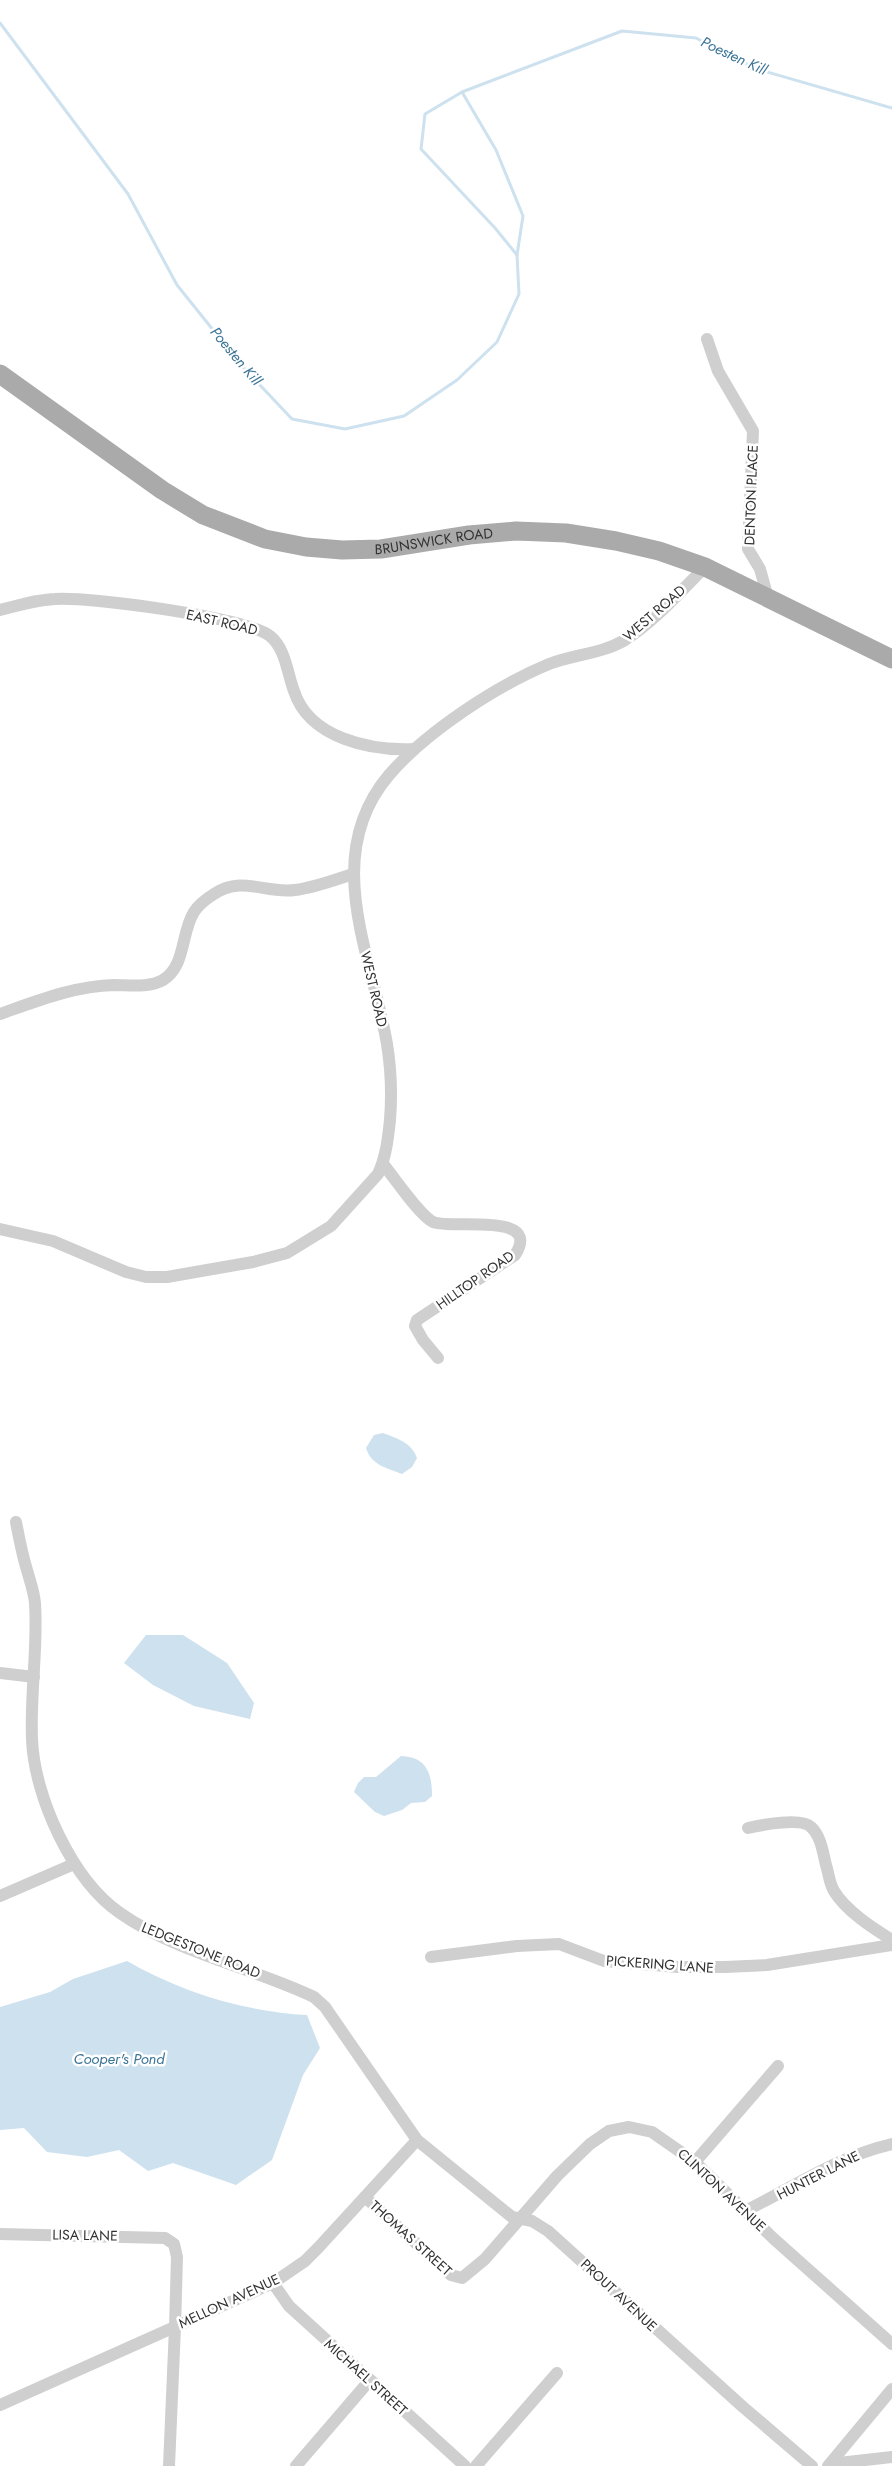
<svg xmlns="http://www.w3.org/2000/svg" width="892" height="2466" font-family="Jost,sans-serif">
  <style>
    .water { fill: #cde1ee }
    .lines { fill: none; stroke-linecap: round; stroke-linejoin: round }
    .stream { stroke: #cde1ee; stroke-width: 3 }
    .street { stroke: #cfcfcf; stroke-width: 12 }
    .primary { stroke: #aaa; stroke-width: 19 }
    .labels { text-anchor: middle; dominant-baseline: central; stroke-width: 5; stroke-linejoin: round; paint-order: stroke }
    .street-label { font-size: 14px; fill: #323232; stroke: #fff }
    .water-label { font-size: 15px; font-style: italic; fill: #3d7597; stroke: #fff }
  </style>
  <rect width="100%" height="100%" fill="#fff"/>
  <g class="water">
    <path d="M383 1433C397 1438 412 1443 417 1458L412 1467 402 1474C387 1468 371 1465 366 1448L374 1435Z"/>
    <path d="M146 1635H183L227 1663 254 1703 250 1719 194 1706 153 1685 124 1663Z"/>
    <path d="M401 1756C426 1757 432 1772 432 1796L425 1802 411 1803 402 1810 384 1816 375 1812 354 1792 358 1783 364 1777H376Z"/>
    <path d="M127 1961C181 1992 245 2012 307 2015L320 2048 303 2075 272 2160 236 2185 173 2163 148 2171 119 2150 87 2157 47 2152 24 2128 0 2130V2007L50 1992 73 1979Z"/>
  </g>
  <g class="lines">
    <g class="stream">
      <path d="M0 23 128 194 177 285 242 366 292 419 345 429 404 416 457 380 497 342 519 294 517 255 495 228 421 149 425 114 462 92 622 31 696 38 757 69 892 108"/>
      <path d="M462 92 496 150 523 216 517 255"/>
    </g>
    <g class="street">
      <path d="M707 339 718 371 753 431 748 549 760 569 768 598"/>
      <path d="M0 610C18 605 36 600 55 599 87 596 249 618 270 636 286 649 287 673 294 691 309 738 370 751 414 749"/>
      <path d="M0 1014C37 1001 74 986 114 985 129 985 149 988 163 980 186 966 181 932 194 912 199 904 206 899 214 894 242 875 265 894 295 890 314 888 334 880 353 874"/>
      <path d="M383 1164C394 1177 419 1215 433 1222 452 1230 543 1211 515 1255L417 1320 415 1326 423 1340 438 1358"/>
      <path d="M0 1229 53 1241 126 1272 146 1277H167L253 1262 287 1253 331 1226 378 1174C386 1157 388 1139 390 1120 392 1095 391 1069 387 1044 372 955 320 856 389 775 426 732 496 686 549 664 575 654 601 654 625 640 655 621 680 592 705 567"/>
      <path d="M16 1522C19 1538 22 1554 27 1570 30 1581 34 1592 35 1603 38 1648 30 1694 32 1739 34 1796 72 1880 120 1913 177 1953 251 1967 314 1997L325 2007 417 2140 512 2217 532 2221 548 2231 743 2407 812 2466"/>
      <path d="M0 1673 34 1677"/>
      <path d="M748 1828C761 1825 802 1817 811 1827 821 1836 823 1853 826 1865 829 1874 829 1883 834 1891 846 1911 873 1928 892 1940"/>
      <path d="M0 1896 74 1864"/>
      <path d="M431 1957 517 1946 559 1944 604 1961 678 1967H725L767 1965 892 1945"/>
      <path d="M695 2162 778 2066"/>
      <path d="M365 2197 451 2275 462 2278 485 2259 557 2176 590 2144 609 2131 629 2127 652 2132 695 2162 774 2239 892 2344"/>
      <path d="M745 2211C794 2187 839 2156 892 2144"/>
      <path d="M0 2234 165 2238 174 2244 177 2257 175 2327 169 2466"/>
      <path d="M273 2283 289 2306 465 2466"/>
      <path d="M0 2405 273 2283 305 2261 318 2248 417 2140"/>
      <path d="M830 2464 892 2457"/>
      <path d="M296 2466 370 2380"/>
      <path d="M476 2466 557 2373"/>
      <path d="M828 2466 892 2389"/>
    </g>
    <path class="primary" id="s1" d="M0 374 162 490 203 515 265 539 306 547 342 550 381 549 469 535 516 531 566 533 616 541 659 551 705 567 892 659"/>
  </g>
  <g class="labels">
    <g class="street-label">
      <text transform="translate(751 495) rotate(-88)">DENTON PLACE</text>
      <text stroke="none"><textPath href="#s1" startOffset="484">BRUNSWICK ROAD</textPath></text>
      <text transform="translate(654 613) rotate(-41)">WEST ROAD</text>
      <text transform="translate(222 622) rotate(13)">EAST ROAD</text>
      <text transform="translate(374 989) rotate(77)">WEST ROAD</text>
      <text transform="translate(475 1280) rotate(-35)">HILLTOP ROAD</text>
      <text transform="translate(201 1950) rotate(22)">LEDGESTONE ROAD</text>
      <text transform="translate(660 1964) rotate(4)">PICKERING LANE</text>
      <text transform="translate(818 2175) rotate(-27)">HUNTER LANE</text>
      <text transform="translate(722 2190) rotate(43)">CLINTON AVENUE</text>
      <text transform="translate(85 2235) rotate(1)">LISA LANE</text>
      <text transform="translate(411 2238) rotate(42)">THOMAS STREET</text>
      <text transform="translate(619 2295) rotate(43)">PROUT AVENUE</text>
      <text transform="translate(229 2301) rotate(-25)">MELLON AVENUE</text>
      <text transform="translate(366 2377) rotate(42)">MICHAEL STREET</text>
    </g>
    <g class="water-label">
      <text transform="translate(734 56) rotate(25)">Poesten Kill</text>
      <text transform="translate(236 356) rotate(50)">Poesten Kill</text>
      <text x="119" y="2059">Cooper's Pond</text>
    </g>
  </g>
</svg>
